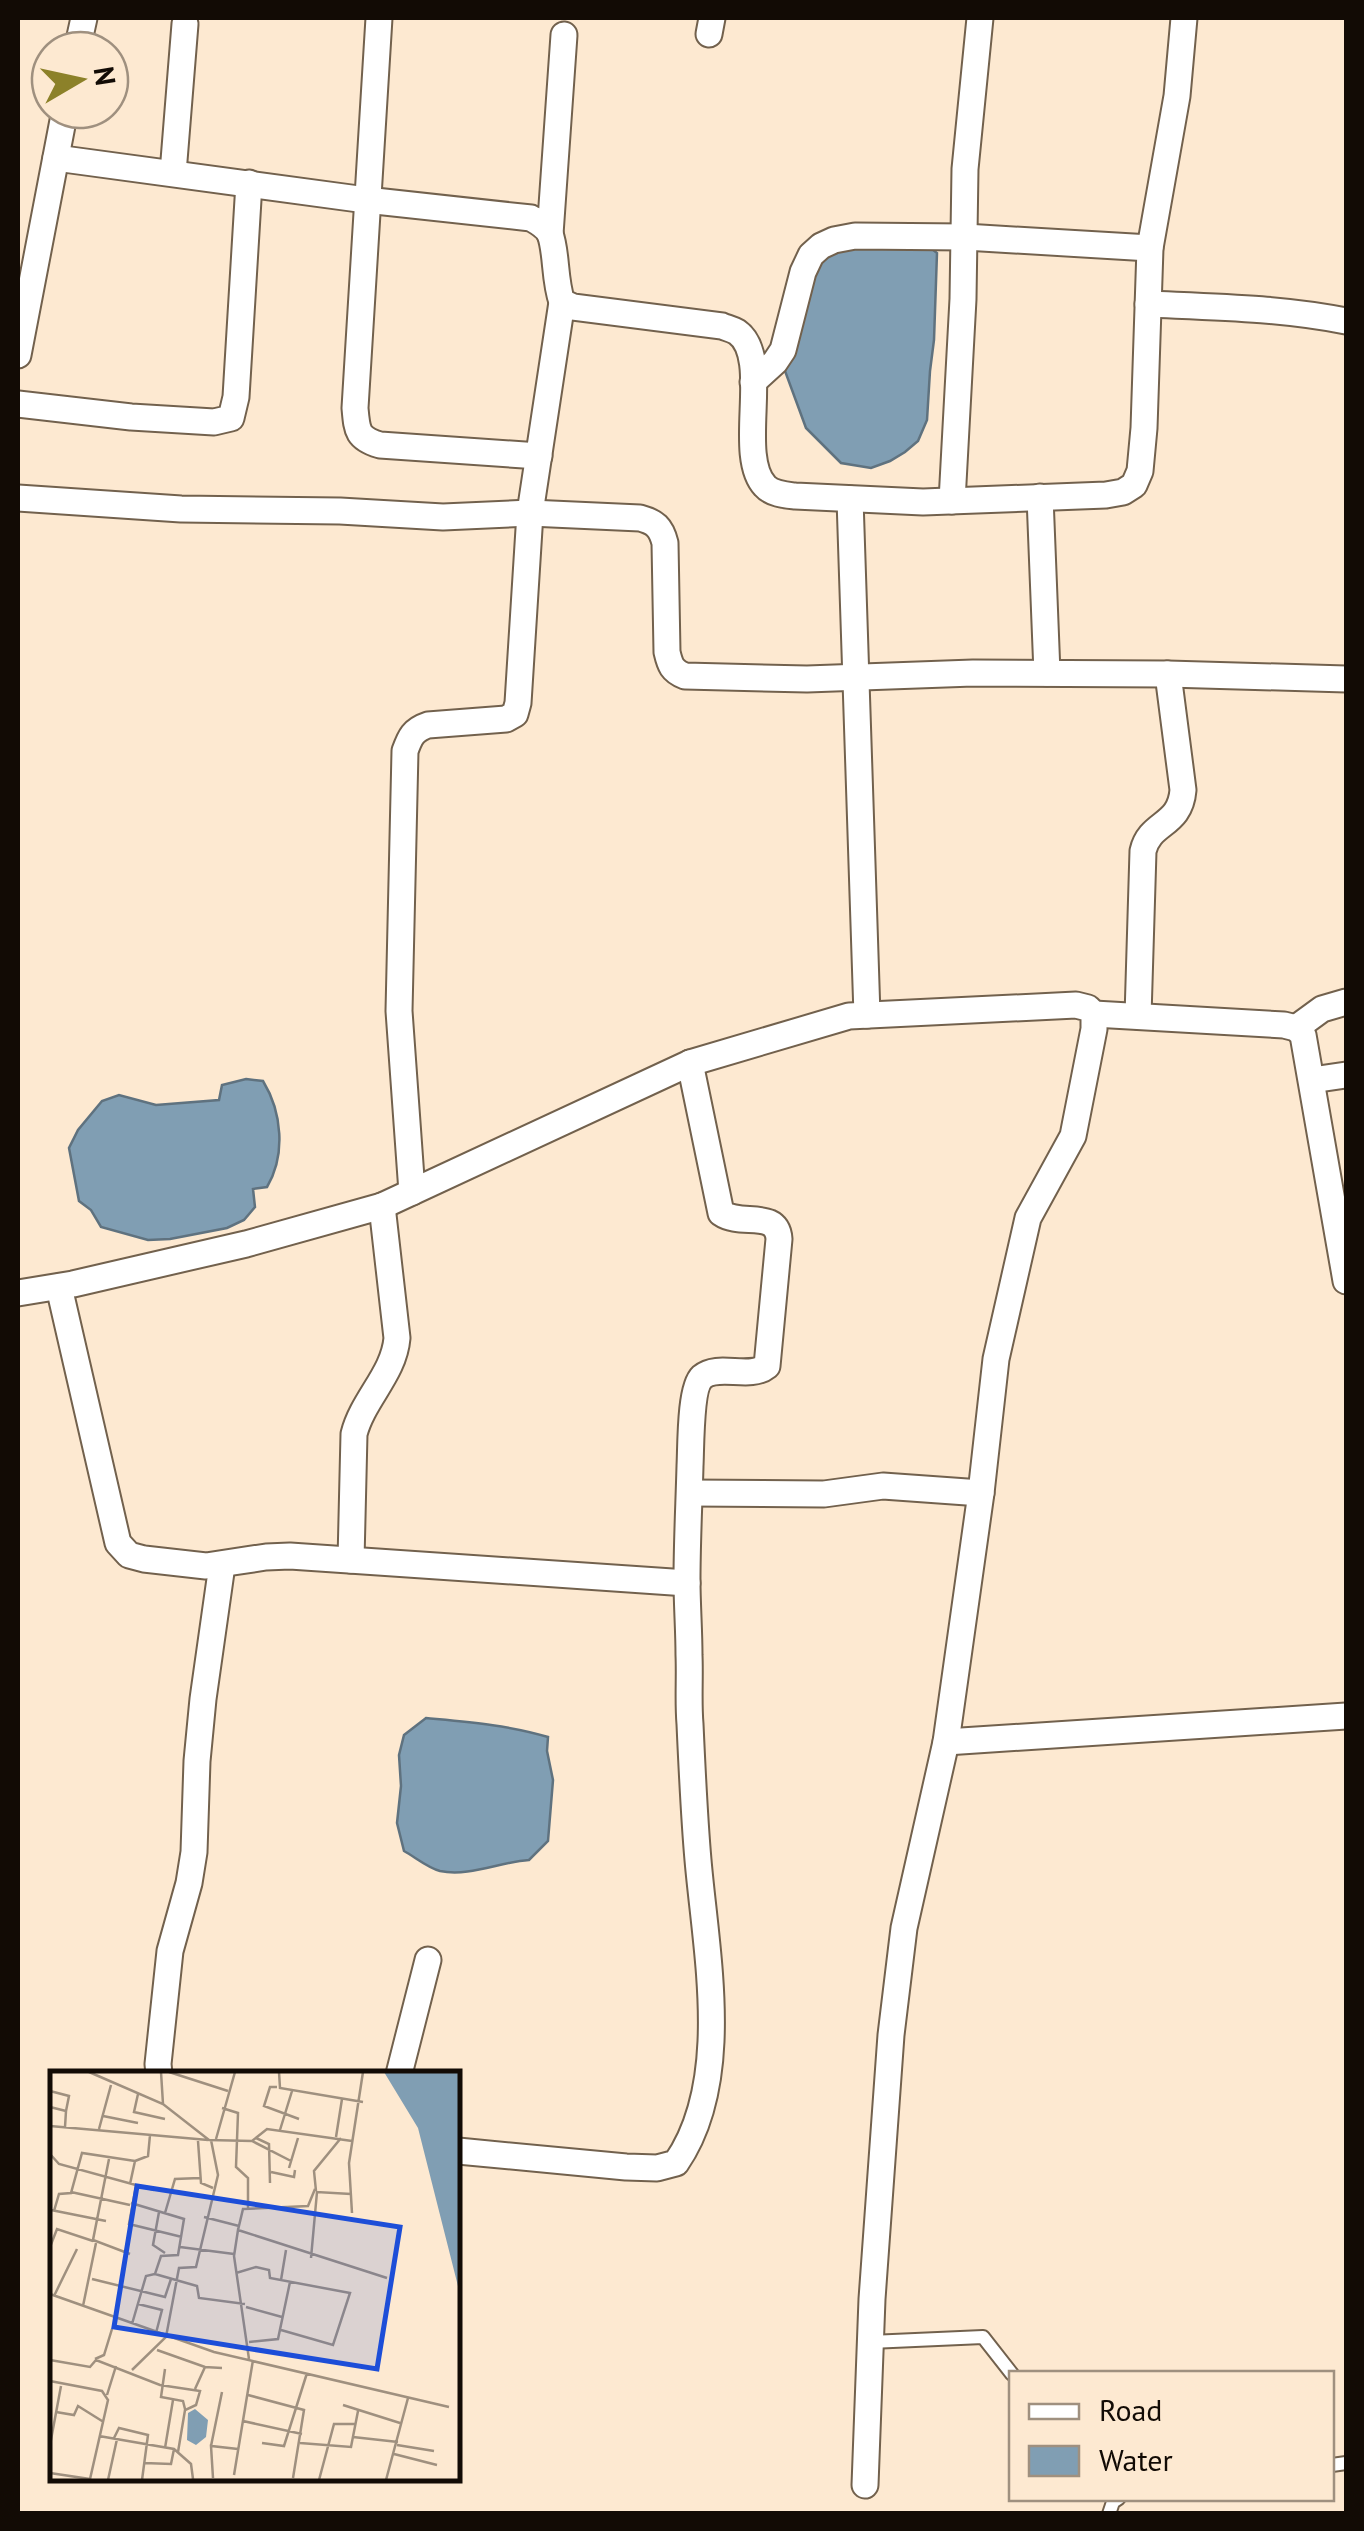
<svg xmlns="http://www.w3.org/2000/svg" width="1364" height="2531" font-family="'PT Sans',sans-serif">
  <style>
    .water { fill: #809eb3; stroke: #5f727f; stroke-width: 2.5 }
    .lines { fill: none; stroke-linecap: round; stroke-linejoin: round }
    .service-casing { stroke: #72614d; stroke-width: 16 }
    .minor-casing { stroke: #72614d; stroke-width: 29 }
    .service { stroke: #fff; stroke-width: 12 }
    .minor { stroke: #fff; stroke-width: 25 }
    .inset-road { fill: none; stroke: #9f907f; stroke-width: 2.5 }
    .view { fill: #1d4ed8; fill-opacity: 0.15; stroke: #1d4ed8; stroke-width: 5 }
    .inset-edge { fill: none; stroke: #120b05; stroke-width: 5 }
  </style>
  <rect width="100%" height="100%" fill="#fde9d1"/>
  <g class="water">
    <path d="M845 245H927L937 253 934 340 930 371 927 420 918 441 905 452 890 461 871 468 841 463 806 428 785 371 802 294 822 260Z"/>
    <path d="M246 1079 263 1081C282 1112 286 1155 267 1187L253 1189 255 1207 244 1220 227 1228 170 1239 148 1240 101 1227 91 1210 79 1201 69 1148 78 1130 102 1101 119 1095 156 1105 219 1100 222 1085Z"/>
    <path d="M426 1718C468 1722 508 1725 548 1737L547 1751 553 1780 548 1841 529 1860C500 1862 469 1877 440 1871 428 1868 415 1857 404 1851L397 1823 401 1786 399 1755 404 1735Z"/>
  </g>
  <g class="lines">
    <g class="service-casing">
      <g id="service">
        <path d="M870 2342 983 2337 1012 2374"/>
        <path d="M1332 2465 1346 2463"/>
        <path d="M1109 2514 1113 2502 1119 2498"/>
      </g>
    </g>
    <g class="minor-casing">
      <g id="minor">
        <path d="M379 18 355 408C357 431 357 438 380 445L539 456"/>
        <path d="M709 34 712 18"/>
        <path d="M77 50 84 18"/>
        <path d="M56 158 366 200 531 218C538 222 546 226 550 234 557 252 554 280 562 302L573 307 722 326C727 328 732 329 737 332 773 357 735 454 765 486 772 494 786 495 795 496L923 502 1106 495 1123 492 1134 485 1140 471 1144 428 1150 248 1177 96 1184 18"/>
        <path d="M173 173 185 24"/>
        <path d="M550 234 564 35"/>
        <path d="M1148 304C1215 307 1281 308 1346 321"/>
        <path d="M18 355 65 110"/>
        <path d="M753 382 775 362 783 350 803 272 811 255 821 246 834 240 855 236 965 237 1150 248"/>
        <path d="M18 404 131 417 214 422 231 418 236 397 249 183"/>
        <path d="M1040 497 1047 673"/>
        <path d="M18 498 181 509 340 511 443 517 530 513 640 518C655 522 661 527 665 543L667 652C670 665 672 671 685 676L807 679 973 673 1168 674 1346 679"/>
        <path d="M850 499 867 1015"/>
        <path d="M952 501 963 299 965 169 980 18"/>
        <path d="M1094 1014 1284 1025 1296 1028 1303 1035 1346 1281"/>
        <path d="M1138 1016 1143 851C1150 821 1180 827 1183 790L1168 674"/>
        <path d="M1296 1028 1322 1009 1346 1002"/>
        <path d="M1312 1080 1346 1075"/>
        <path d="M412 1192 399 1011 405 751C410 737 413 730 428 725L506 719 515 714 518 703 530 513 562 302"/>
        <path d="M59 1287 118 1543 129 1555 144 1559 206 1566 266 1557 290 1556 687 1583"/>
        <path d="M18 1293 73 1284 246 1244 382 1206 690 1063 849 1016 1076 1005 1088 1008 1094 1014V1029L1073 1136 1028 1218 996 1359 981 1493 946 1742 904 1928 891 2035 872 2299 865 2485"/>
        <path d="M690 1493 824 1494 883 1486 981 1493"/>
        <path d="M351 1560 354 1434C363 1399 394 1374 397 1338L382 1206"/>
        <path d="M946 1742 1346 1716"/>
        <path d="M159 2074 158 2064 170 1951 189 1883 194 1852 197 1761 203 1699 222 1565"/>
        <path d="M399 2074 428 1960"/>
        <path d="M458 2151 626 2167 657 2168 676 2163C733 2081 706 1953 698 1860 694 1814 692 1769 690 1724 688 1701 690 1678 689 1655 689 1630 687 1605 687 1580 687 1542 689 1504 690 1466 691 1448 690 1388 702 1377 718 1363 750 1380 767 1366L779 1239C777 1209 741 1227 721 1213L690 1063"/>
      </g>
    </g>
    <use href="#service" class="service"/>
    <use href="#minor" class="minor"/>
  </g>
  <g transform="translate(50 2071)">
    <rect width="410" height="410" fill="#fde9d1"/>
    <path d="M334 1H410V223L368 57ZM145 338 158 349 156 366 146 374 137 369 138 342Z" fill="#809eb3"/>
    <path class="inset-road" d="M39 1 113 33 159 69 202 70 217 58 302 70M111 1 113 33M119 1 178 20M229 1 230 17 313 31M227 16H220L214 35 249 48M0 20 19 25 16 40M88 23 84 41 115 48M0 36 16 40 15 56M172 37 188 42 186 96 198 107V138M53 45 88 52M0 55 158 69M49 58 61 14M230 59 242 20M286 66 292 28M206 67 219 73 220 112M166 68 185 1M148 70 151 112 163 117M202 70 241 90M0 83 9 93 104 119M59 88 43 169 80 183M239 97 248 67M221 101 244 106 245 99M80 113 85 90 98 85 100 64M86 115 79 153 132 166M266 120 264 100 291 67M21 121 80 134M81 132 134 148 128 184 111 185 105 203 96 205 82 253M1 139 56 150M4 140 9 123 21 122 32 82 85 90M109 141 103 174 115 182M115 142 125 108 150 107M302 142 299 92 313 1M154 146 189 155M188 159 193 138 258 135 265 118M0 176 7 158 43 170M130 176 184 183M261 187 267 121 301 123M186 202 206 196 219 199 220 207 300 222 283 274 231 259M105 203 147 215 149 227 195 233M42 208 115 226 121 208M231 209 236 179M0 223 164 281 399 336M4 225 27 178M88 233 112 239 106 262M33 235 46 172M196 236 232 246M199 271 228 268 240 211M107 279 155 296M45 288 54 284 62 258M199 288 184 185 188 159 337 207M0 289 40 296 46 289 110 314 150 320 146 334 135 339 128 381M115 298 111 326 133 330 135 338M82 299 116 266 129 197 146 196 168 104 161 69M0 310 52 320 58 329 40 408 0 402M145 318 155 296 172 297M57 324 66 295M198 324 254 339 243 407M293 334 350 352M6 341 24 344 28 335 52 350M193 350 252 363M49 365 124 378 141 393 143 408M303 366 348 371M64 367 69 357 98 364 92 409M212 372 234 375 257 302M250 372 301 376 308 340M0 374 11 315M347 374 384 380M161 375 172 321M115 377 123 329M344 383 387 394M94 392 121 393 124 378M184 404 203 289M163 407 161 375 188 378M58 409 67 368M143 409H250M269 409 284 353H305M336 409 358 327"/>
    <path class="view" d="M87 115 350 156 327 298 64 256Z"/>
    <rect width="410" height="410" class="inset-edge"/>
  </g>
  <rect width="1364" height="2531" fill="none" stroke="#120b05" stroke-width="40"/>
  <rect x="1009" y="2371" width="325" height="130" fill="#fde9d1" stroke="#9f907f" stroke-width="2.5"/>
  <rect x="1029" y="2404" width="50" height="15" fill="#ffffff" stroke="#9f907f" stroke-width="2.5"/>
  <text x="1099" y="2421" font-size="30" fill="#120b05">Road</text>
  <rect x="1029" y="2446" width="50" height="30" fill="#809eb3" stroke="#9f907f" stroke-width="2.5"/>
  <text x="1099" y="2471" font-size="30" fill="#120b05">Water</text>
  <g transform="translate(80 80) rotate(81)"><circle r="48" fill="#fde9d1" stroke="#9f907f" stroke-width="2.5"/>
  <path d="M0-8L18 38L0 25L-18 38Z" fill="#8c8129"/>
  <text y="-15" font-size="28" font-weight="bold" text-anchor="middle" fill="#120b05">N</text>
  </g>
</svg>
